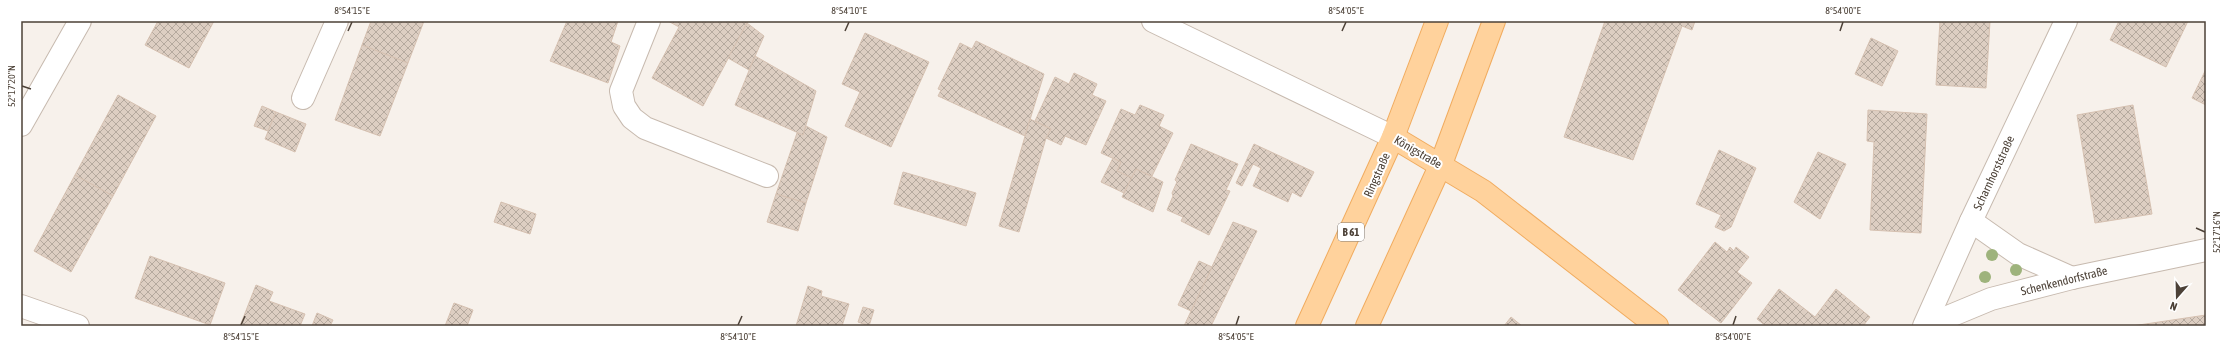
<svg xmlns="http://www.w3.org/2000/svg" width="2227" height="347" font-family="'Asap Condensed',sans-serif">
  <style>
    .building { fill: url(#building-cross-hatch); stroke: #d6c1b1 }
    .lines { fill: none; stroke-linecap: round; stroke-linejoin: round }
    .minor-casing { stroke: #c7baaf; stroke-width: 24 }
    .major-casing { stroke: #f1ac5f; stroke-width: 24 }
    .minor { stroke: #fff; stroke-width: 22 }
    .major { stroke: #ffd29c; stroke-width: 22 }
    .tree { fill: #9eb37c }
    .ticks { fill: none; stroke: #4c4137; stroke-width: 1.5 }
    .labels { text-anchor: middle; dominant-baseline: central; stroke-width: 4; stroke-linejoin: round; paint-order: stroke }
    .shield { fill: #fff; stroke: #827a73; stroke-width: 1 }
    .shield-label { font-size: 11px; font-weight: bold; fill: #4c4137 }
    .street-label { font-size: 12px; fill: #4c4137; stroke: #fff }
    .neatline { fill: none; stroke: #4c4137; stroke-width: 1.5 }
    .ticks-label { font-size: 10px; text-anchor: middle; fill: #4c4137 }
  </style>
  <defs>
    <pattern id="building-cross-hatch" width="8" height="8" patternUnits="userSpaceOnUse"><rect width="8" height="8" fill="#ddcec2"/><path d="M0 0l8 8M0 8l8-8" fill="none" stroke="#b5a99e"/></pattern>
  </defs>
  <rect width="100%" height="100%" fill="#f7f1eb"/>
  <g class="building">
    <path d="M158 21H214L189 68 145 45Z"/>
    <path d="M371 21H424L408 63 362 45Z"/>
    <path d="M567 21H618L611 42 620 46 608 83 550 61Z"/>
    <path d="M668 21H748L703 106 652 78 679 27Z"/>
    <path d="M1605 21H1695L1692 30 1682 26 1633 160 1564 137Z"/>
    <path d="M1940 21H1990L1986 88 1936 85Z"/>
    <path d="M2119 21H2188L2166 67 2110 40Z"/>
    <path d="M747 23 764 36 749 70 728 58Z"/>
    <path d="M865 33 929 62 891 147 845 126 860 92 842 84Z"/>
    <path d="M1871 38 1898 51 1882 86 1855 74Z"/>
    <path d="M976 41 1044 74 1025 136 938 96 941 90 938 89 960 43 972 49Z"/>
    <path d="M362 45 408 63 380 136 335 120Z"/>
    <path d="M755 56 816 91 803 135 735 105Z"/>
    <path d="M2206 69V105L2192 98Z"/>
    <path d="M1074 73 1097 84 1092 95 1106 101 1086 145 1065 136 1061 145 1046 138 1051 129 1035 121 1055 77 1069 84Z"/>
    <path d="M118 95 156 116 113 196 75 175Z"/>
    <path d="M1140 105 1164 115 1159 126 1173 133 1152 176 1136 169 1132 178 1117 171 1121 162 1101 153 1121 109 1135 115Z"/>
    <path d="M2133 105 2152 214 2095 223 2077 115Z"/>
    <path d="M262 106 276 112 268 131 254 126Z"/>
    <path d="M1868 110 1927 114 1921 233 1870 230 1874 142 1867 141Z"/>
    <path d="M276 112 306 124 295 152 265 139Z"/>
    <path d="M1030 119 1051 129 1046 138 1019 232 999 226Z"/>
    <path d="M806 126 827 137 806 203 776 194 797 133 803 135Z"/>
    <path d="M1191 144 1238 164 1226 190 1230 191 1209 235 1181 221 1183 217 1167 210 1173 196 1172 193 1177 182 1175 180Z"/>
    <path d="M1254 144 1314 172 1301 197 1292 192 1288 202 1253 186 1261 168 1253 164 1242 186 1236 183Z"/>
    <path d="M1719 150 1756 168 1731 227 1724 231 1715 227 1721 215 1696 204Z"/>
    <path d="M1818 152 1846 164 1820 219 1794 202Z"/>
    <path d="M1113 158 1121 162 1117 171 1132 178 1124 193 1101 182Z"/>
    <path d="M1136 169 1163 182 1153 212 1122 197Z"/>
    <path d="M903 172 976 193 966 226 894 204Z"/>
    <path d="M75 175 113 196 71 272 34 251Z"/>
    <path d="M776 194 806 203 798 231 767 222Z"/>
    <path d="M501 202 536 214 530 234 494 222Z"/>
    <path d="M1233 222 1257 231 1211 326H1184Z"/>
    <path d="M1715 242 1727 252 1730 247 1734 251 1736 247 1749 257 1737 272 1752 283 1721 323 1678 290Z"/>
    <path d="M150 256 225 283 210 325 135 298Z"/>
    <path d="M1199 261 1212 267 1191 311 1178 305Z"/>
    <path d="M256 285 273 292 269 301 305 314 300 326H240Z"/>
    <path d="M808 286 822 291 821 296 849 304 842 326H796Z"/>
    <path d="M1779 289 1815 317 1836 289 1870 317 1863 326H1766L1757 319Z"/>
    <path d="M454 303 473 310 467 326H445Z"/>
    <path d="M863 307 874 310 869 326 858 322Z"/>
    <path d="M317 313 333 320 330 326H312Z"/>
    <path d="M2206 315V326H2132Z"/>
    <path d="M1511 317 1522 326H1504Z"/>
  </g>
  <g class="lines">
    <g class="minor-casing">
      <g id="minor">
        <path d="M649 21 621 91 624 106 632 118 645 128 767 176"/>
        <path d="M1153 21 1393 137"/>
        <path d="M303 98 337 21"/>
        <path d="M21 125 80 21"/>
        <path d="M1971 221 2018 254 2072 278"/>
        <path d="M21 306 78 326"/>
        <path d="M1924 326 1971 221 2066 21"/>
        <path d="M1926 326 1991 299 2072 278 2206 250"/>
      </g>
    </g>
    <g class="major-casing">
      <g id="major">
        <path d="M1393 137 1483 191 1657 326"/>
        <path d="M1307 326 1393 137 1437 21"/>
        <path d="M1367 326 1441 164 1494 21"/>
      </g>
    </g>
    <use href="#minor" class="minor"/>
    <use href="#major" class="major"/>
  </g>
  <g class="tree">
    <circle cx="1992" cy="255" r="6"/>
    <circle cx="2016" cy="270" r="6"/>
    <circle cx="1985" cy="277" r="6"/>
  </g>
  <path class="ticks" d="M348 31 352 22M845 31 849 22M1342 31 1346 22M1840 31 1843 22M22 86 31 89M2196 228 2205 232M241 325 245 316M738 325 742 316M1236 325 1239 316M1733 325 1736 316"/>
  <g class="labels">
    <rect class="shield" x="1338" y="223" width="26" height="18" rx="3"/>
    <g class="shield-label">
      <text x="1351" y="232">B 61</text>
    </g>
    <g class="street-label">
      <text transform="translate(1418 152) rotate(30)">Königstraße</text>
      <text transform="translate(1994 173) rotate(-65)">Scharnhorststraße</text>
      <text transform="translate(1377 175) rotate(-66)">Ringstraße</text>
      <text transform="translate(2064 281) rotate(-14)">Schenkendorfstraße</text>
    </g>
  </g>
  <rect width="2227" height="347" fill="none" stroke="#ffffff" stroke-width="44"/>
  <g transform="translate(2177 297) rotate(200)" stroke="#ffffff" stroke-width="3" paint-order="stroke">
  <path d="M0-3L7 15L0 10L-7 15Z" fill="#4c4137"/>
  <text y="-6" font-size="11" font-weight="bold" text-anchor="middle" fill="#4c4137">N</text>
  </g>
  <rect x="22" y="22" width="2183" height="303" class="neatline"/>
  <g class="ticks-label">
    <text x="352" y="14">8°54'15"E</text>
    <text x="849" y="14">8°54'10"E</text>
    <text x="1346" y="14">8°54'05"E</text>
    <text x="1843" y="14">8°54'00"E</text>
    <text transform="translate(11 86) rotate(-90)" y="4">52°17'20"N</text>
    <text transform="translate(2216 232) rotate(-90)" y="4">52°17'16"N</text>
    <text x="241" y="340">8°54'15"E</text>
    <text x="738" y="340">8°54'10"E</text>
    <text x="1236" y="340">8°54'05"E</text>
    <text x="1733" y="340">8°54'00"E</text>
  </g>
</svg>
